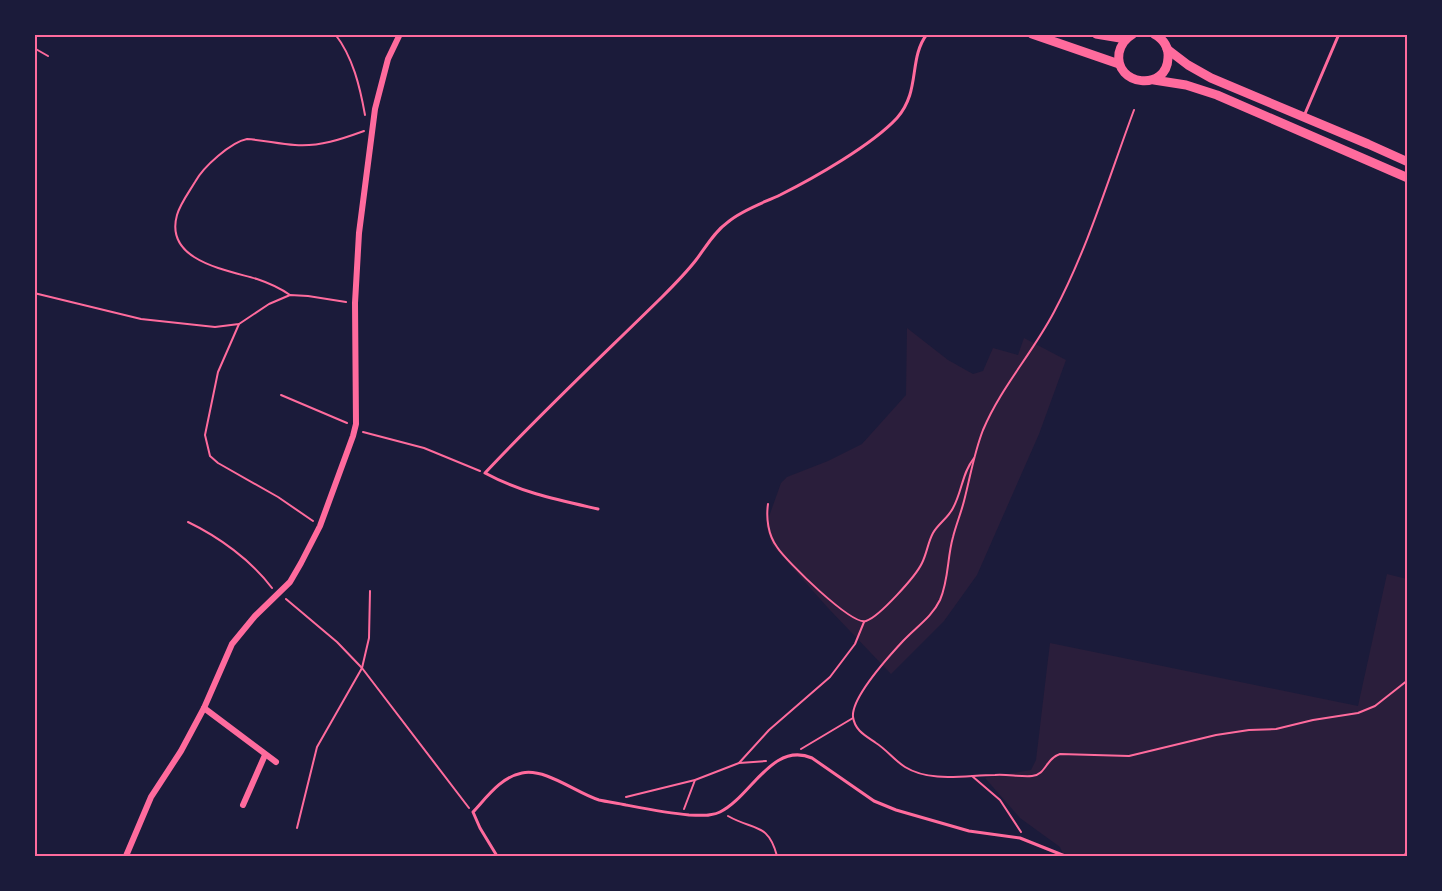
<svg xmlns="http://www.w3.org/2000/svg" width="1442" height="891" font-family="Commissioner,sans-serif">
  <style>
    .green { fill: #2a1e3b }
    .lines { fill: none; stroke-linecap: round; stroke-linejoin: round }
    .path { stroke: #ff6b9d; stroke-width: 2 }
    .service { stroke: #ff6b9d; stroke-width: 3 }
    .minor { stroke: #ff6b9d; stroke-width: 6 }
    .secondary { stroke: #ff6b9d; stroke-width: 9 }
    .neatline { fill: none; stroke: #ff6b9d; stroke-width: 2 }
  </style>
  <rect width="100%" height="100%" fill="#1b1b3a"/>
  <g class="green">
    <path d="M907 328 948 360 973 374 983 371 993 348 1018 355 1024 338 1066 360 1039 434 977 575 944 621 891 674 829 609 772 545 766 525 781 483 787 477 828 461 862 444 906 395Z"/>
    <path d="M1387 574 1407 579V856H1064L1060 847 1020 818 985 778 1031 770 1036 760 1050 643 1358 706Z"/>
  </g>
  <g class="lines">
    <g class="path">
      <path d="M335 34C353 57 360 87 365 115"/>
      <path d="M34 48 48 56"/>
      <path d="M1134 110C1109 177 1088 248 1054 312 1032 354 1001 387 983 430 974 453 970 478 964 501 961 513 956 525 953 537 947 558 949 579 940 600 932 617 916 627 903 641 890 655 851 697 853 717 855 731 866 736 876 743 887 750 894 760 905 767 931 783 966 775 995 775 1007 774 1020 777 1032 776 1046 775 1046 758 1060 754L1129 756 1216 735 1249 730 1276 729 1313 720 1358 713 1375 706 1408 680"/>
      <path d="M34 293 141 319 215 327 239 324 269 304 290 295 308 296 346 302"/>
      <path d="M290 295C280 288 269 283 257 279 227 270 164 261 177 215 180 204 189 192 195 182 203 167 231 142 247 139 263 140 279 144 295 145 319 147 342 139 364 131"/>
      <path d="M239 324 218 372 205 435 210 456 218 463 278 497 313 521"/>
      <path d="M281 395 347 423"/>
      <path d="M363 432 424 448 480 471"/>
      <path d="M768 504C766 518 768 535 777 547 786 561 852 626 866 621 879 617 916 576 922 563 927 553 928 542 933 533 938 524 948 518 953 508 962 492 962 473 974 458"/>
      <path d="M188 522C219 537 251 560 272 588"/>
      <path d="M286 599 337 642 362 668 469 808"/>
      <path d="M801 749 853 718"/>
      <path d="M739 763 766 761"/>
      <path d="M972 776 1000 800 1021 832"/>
      <path d="M626 797 695 780 739 763 769 730 830 677 855 644 864 622"/>
      <path d="M684 809 695 780"/>
      <path d="M728 816C754 831 768 822 777 856"/>
      <path d="M297 828 317 747 362 668 369 638 370 591"/>
    </g>
    <g class="service">
      <path d="M1304 116 1339 34"/>
      <path d="M598 509C558 500 522 493 485 473 542 412 603 355 662 297 674 285 686 273 696 260 706 247 714 232 728 222 742 210 763 203 780 195 814 178 872 145 897 118 921 91 908 59 927 34"/>
      <path d="M497 856 480 828 473 812C487 797 501 777 522 773 546 768 576 793 599 800 608 802 617 803 626 805 647 809 667 813 689 815 699 815 710 817 720 812 751 797 772 741 812 758L874 801 896 810 969 831 1020 838 1065 856"/>
      <path d="M1405 856 1408 849"/>
    </g>
    <g class="minor">
      <path d="M204 708 276 762"/>
      <path d="M243 805 265 755"/>
      <path d="M126 856 151 797 181 751 204 708 232 644 255 616 290 582 301 563 320 526 353 436 356 424 355 303 359 233 375 109 388 59 400 34"/>
    </g>
    <g class="secondary">
      <path d="M1032 34 1119 64"/>
      <path d="M1096 34 1126 39"/>
      <path d="M1133 34C1125 39 1121 44 1119 53 1114 86 1167 92 1168 58 1169 47 1163 39 1154 34"/>
      <path d="M1167 49 1188 65 1211 78 1368 144 1408 162"/>
      <path d="M1154 80 1186 85 1217 95 1408 178"/>
    </g>
  </g>
  <rect width="1442" height="891" fill="none" stroke="#1b1b3a" stroke-width="72"/>
  <rect x="36" y="36" width="1370" height="819" class="neatline"/>
</svg>
